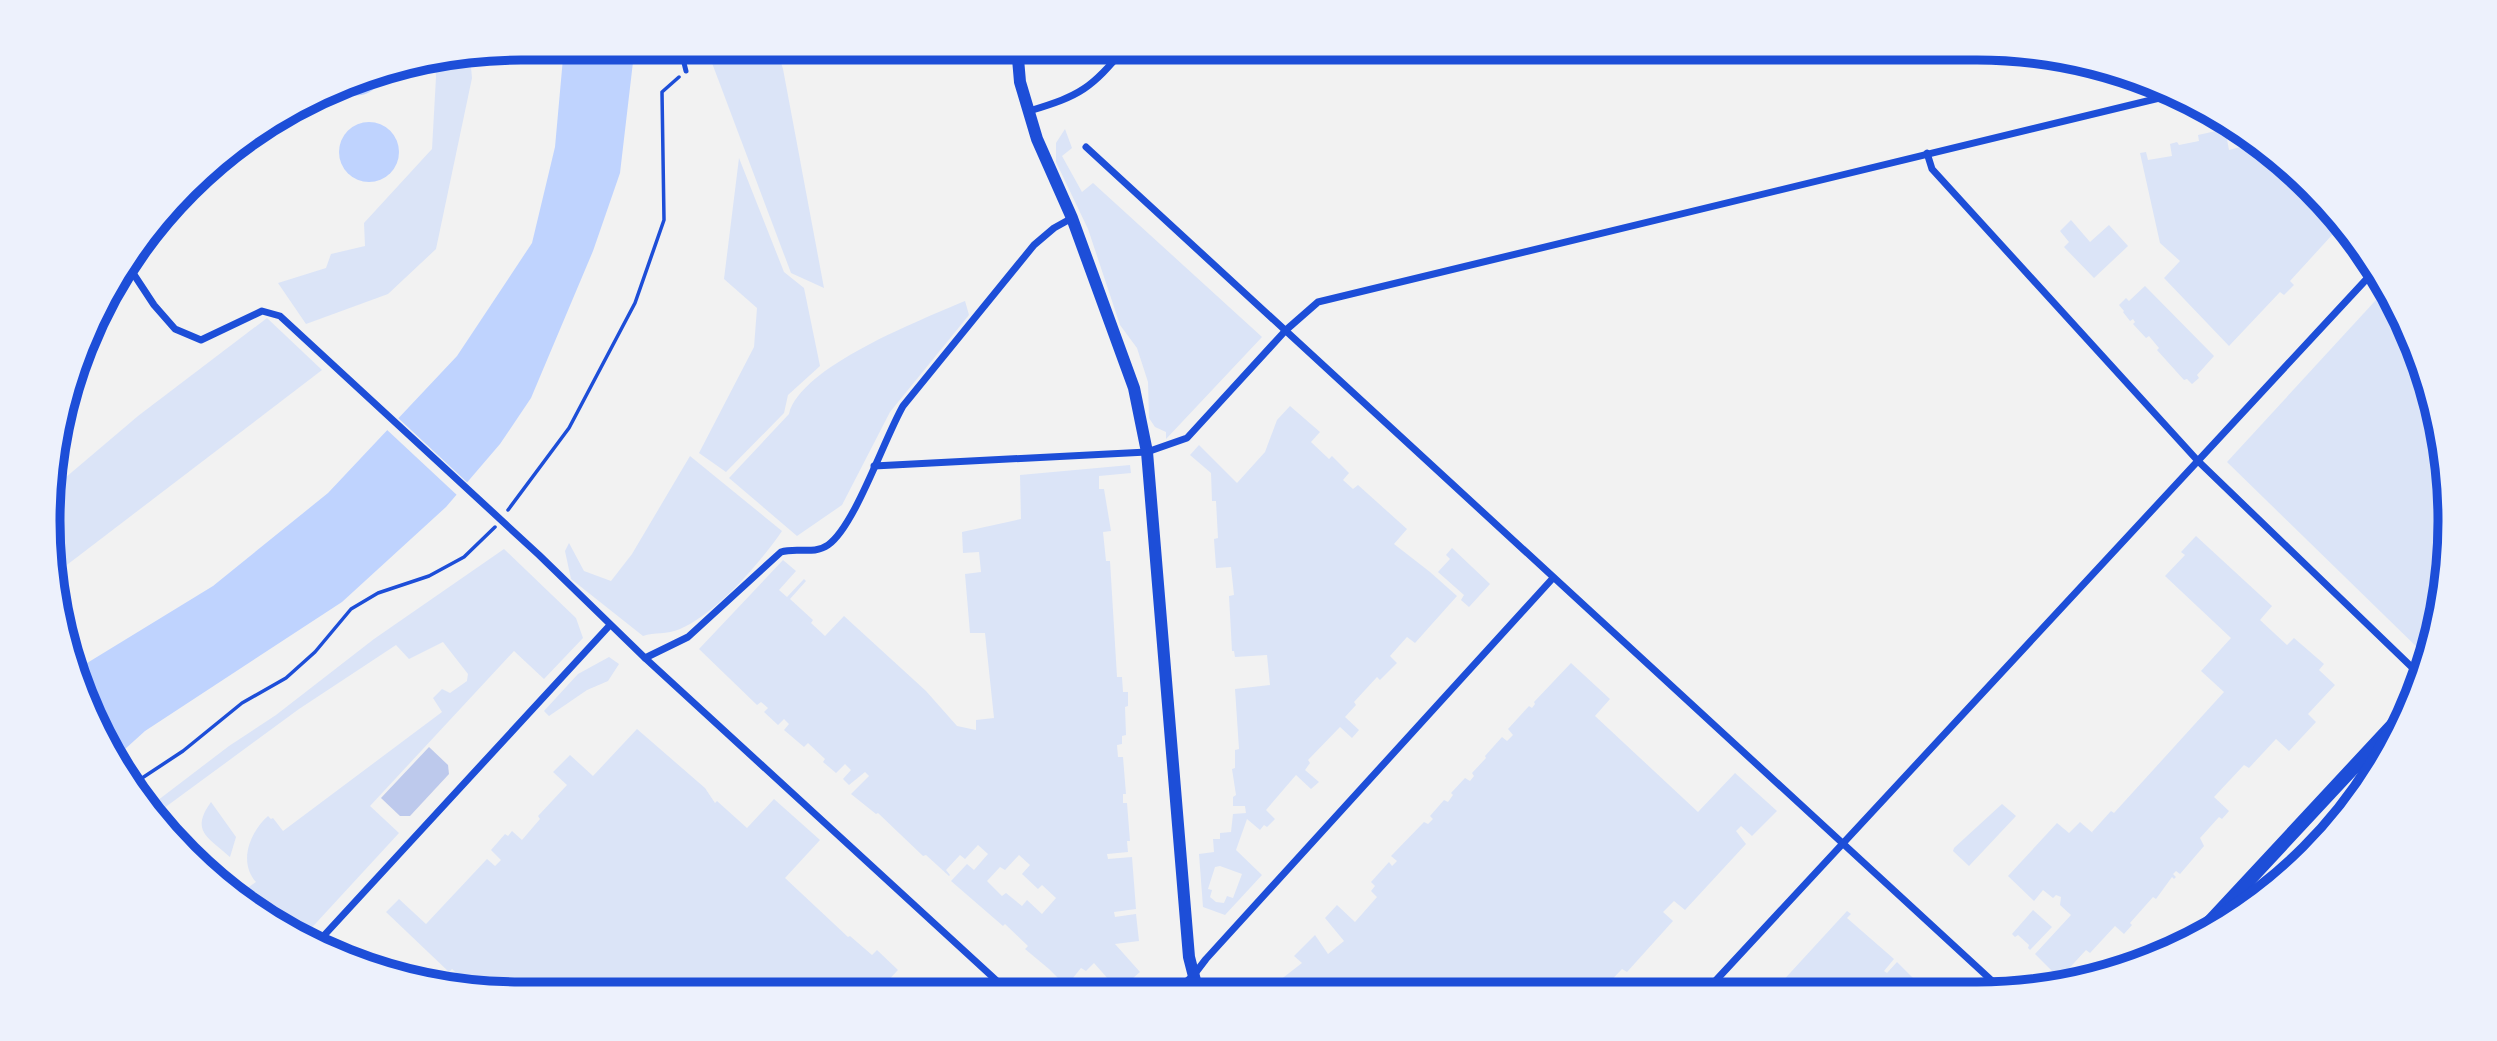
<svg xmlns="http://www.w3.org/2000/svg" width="2497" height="1041" font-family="'PT Sans',sans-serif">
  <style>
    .green { fill: #dbe4f7; fill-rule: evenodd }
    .water { fill: #bfd3fe }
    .pier { fill: #f2f2f2 }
    .building { fill: #bdc9ec }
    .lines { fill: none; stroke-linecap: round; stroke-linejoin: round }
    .path { stroke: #1d4ed8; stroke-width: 3.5 }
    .service { stroke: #1d4ed8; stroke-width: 5 }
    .minor { stroke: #1d4ed8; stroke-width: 7 }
    .tertiary { stroke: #1d4ed8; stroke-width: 12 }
    .secondary { stroke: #1d4ed8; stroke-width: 14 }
    .rim { fill: none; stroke: #1d4ed8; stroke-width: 9 }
  </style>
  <rect width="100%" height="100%" fill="#f2f2f2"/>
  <g class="green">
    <path d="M706 47H776L783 69 824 288 791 273Z"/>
    <path d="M470 56 472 78 436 249 388 294 306 324 278 283 326 268 331 254 365 246 364 223 432 149 436 77 435 61Z"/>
    <path d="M1065 129 1072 148 1062 156 1082 192 1093 183 1262 337 1166 439V432L1155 427 1149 418 1148 382 1137 348 1120 325 1088 229 1056 162V143Z"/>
    <path d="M2225 129 2229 150 2240 147V144L2255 142 2259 144 2288 164 2343 223 2290 281 2294 285 2284 295 2280 292 2229 346 2164 278 2180 261 2160 243 2140 153 2146 152 2148 160 2172 156 2170 144 2177 142 2179 145 2199 141 2198 135Z"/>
    <path d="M739 158 784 272 804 288 820 366 788 395 784 413 726 472 699 453 754 347 757 308 724 279Z"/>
    <path d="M2071 220 2090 242 2109 225 2128 246 2094 278 2064 247 2069 242 2060 231Z"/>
    <path d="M2145 286 2214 356 2197 375 2199 378 2192 384 2187 379 2184 380 2157 350 2159 348 2149 336 2146 338 2133 324 2135 322 2133 319 2130 321 2123 312 2124 311 2119 305 2126 298 2129 301Z"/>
    <path d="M2387 288 2401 311 2434 398 2449 489 2446 582 2430 651 2425 655 2227 462Z"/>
    <path d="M965 301 969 315 890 412 842 505 797 536 729 478 789 414C801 366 921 320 965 301Z"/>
    <path d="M267 318 322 370 55 574 52 489 138 416Z"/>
    <path d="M1290 406 1320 432 1311 442 1329 459 1332 456 1349 473 1343 480 1353 489 1358 485 1407 529 1394 544 1430 572 1457 596 1415 643 1407 637 1390 656 1397 663 1380 680 1377 677 1354 702 1356 705 1345 717 1359 730 1352 738 1340 727 1308 760 1310 763 1305 770 1319 782 1311 789 1296 775 1266 810 1275 819 1267 827 1264 825 1260 830 1247 819 1236 850 1262 875 1225 915 1203 907 1199 854 1214 852 1213 839H1220V833L1231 832 1233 814 1246 813 1245 806H1233V797L1236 795 1232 769 1235 768V750L1239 749 1235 689 1270 685 1267 655 1235 657 1234 651H1232L1229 596 1234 595 1231 567 1216 568 1214 539 1218 538 1216 501H1212L1211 473 1190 455 1199 445 1237 483 1265 452 1277 420ZM1220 866 1242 874 1233 898 1227 896 1224 903 1216 902 1210 897 1212 890 1208 889 1215 867Z"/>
    <path d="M690 456 782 531C760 563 716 614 680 629 667 635 654 632 643 636L571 579 565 551 569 543 584 571 611 581 632 554Z"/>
    <path d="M1130 465 1131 473 1099 476V489H1104L1111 531 1103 532 1106 561H1110L1117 677H1122L1123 692H1128V706L1125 707 1126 735 1122 736V744L1117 745 1118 757H1123L1126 794H1123V803H1127L1130 841H1127L1128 852 1107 854 1108 859 1132 857 1136 909 1114 912 1115 917 1136 914 1139 941 1115 944 1140 972 1125 985 1123 983 1117 989 1094 963 1086 971 1081 968 1068 984 1071 988 1069 989 1049 969 1025 949 1028 946 1005 924 1003 926 951 881 967 864 974 870 988 854 978 845 965 859 960 855 946 870 950 875 949 876 926 855 923 856 878 813 876 814 851 794 869 776 865 772 849 785 843 779 851 770 845 764 836 773 823 762 825 759 808 743 804 747 784 730 789 724 784 719 778 725 764 712 768 708 761 702 757 705 699 649 783 560 796 571 779 590 787 597 804 579 806 581 790 599 813 620 811 623 825 636 844 616 926 691 957 726 976 730V720L994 718 985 633H970L965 574 981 572 979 552 963 553 962 532 1021 519 1020 475ZM1019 855 1030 865 1022 874 1038 889 1042 885 1056 898 1042 914 1027 900 1022 906 1006 893 1002 896 987 881 1000 867 1005 870Z"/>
    <path d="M2196 536 2272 606 2260 620 2287 645 2294 638 2324 664 2319 670 2335 685 2308 714 2316 722 2289 751 2276 739 2249 768 2244 765 2214 797 2229 811 2222 819 2219 817 2200 838 2204 846 2180 874 2176 871 2173 874 2176 877 2174 879 2172 877 2156 899 2153 897 2130 923 2132 925 2124 934 2115 926 2090 953 2086 950 2062 976 2059 973 2057 976 2035 954 2071 915 2060 905 2061 897 2056 895 2053 898 2043 890 2034 901 2008 876 2057 823 2069 833 2080 822 2094 834 2092 832 2111 811 2114 813 2224 692 2201 671 2231 638 2165 576 2185 555 2181 552Z"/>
    <path d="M1452 548 1490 584 1469 607 1461 600 1464 595 1438 572 1450 559 1446 555Z"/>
    <path d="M504 549 576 618 583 638 544 679 514 651 370 806 399 833 305 935 234 897 256 882C238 862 250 832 268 816L271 819 273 818 283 831 442 712 433 698 442 689 450 693 467 681 468 674 443 642 409 659 396 645 299 709 156 814 149 807 229 746 276 715 374 639Z"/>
    <path d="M609 657 619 664 608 681 587 690 549 716 544 711 578 674Z"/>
    <path d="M1571 663 1610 699 1595 716 1698 812 1735 773 1777 811 1752 836 1741 826 1736 831 1746 844 1685 910 1674 901 1663 912 1673 921 1627 972 1622 969 1601 991 1281 992 1275 984 1302 963 1294 956 1315 935 1328 954 1344 941 1325 918 1337 905 1355 922 1377 897 1371 891 1375 886 1371 882 1389 862 1392 866 1397 861 1391 856 1424 822 1428 824 1433 819 1430 816 1444 800 1448 802 1453 795 1451 793 1465 778 1470 781 1474 776 1472 773 1486 758 1485 756 1502 737 1507 741 1513 735 1508 729 1529 706 1532 708 1535 704 1534 702Z"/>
    <path d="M637 729 705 788 715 803 717 801 747 828 774 799 820 840 785 878 848 937 850 936 872 955 877 950 898 970 882 987 887 993 520 994 463 984 461 982 463 979 452 969 449 972 386 912 399 899 426 924 487 859 495 866 501 860 491 850 505 834 508 836 512 831 522 840 540 819 538 816 567 785 553 772 570 755 593 776Z"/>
    <path d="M211 802 236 837 230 857C208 837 190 831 211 802Z"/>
    <path d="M2002 804 2016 816 1969 866 1953 851 1954 848Z"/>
    <path d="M2033 910 2052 927 2030 950 2028 948 2029 945 2018 935 2015 937 2012 934Z"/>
    <path d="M1847 911 1851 914 1847 918 1894 959 1884 971 1887 973 1897 962 1913 978 1909 983 1915 990H1776L1780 987 1779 985Z"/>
  </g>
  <g class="water">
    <path d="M564 47H632L633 62 620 173 593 251 531 398 500 444 446 507 342 602 145 731 114 759 83 702 74 671 213 586 328 493 457 356 532 243 555 147Z"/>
    <path d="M384 70C380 94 355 104 336 87L368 73Z"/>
    <circle cx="369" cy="152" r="30"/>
  </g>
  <path class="pier" d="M396 416 470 485 459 497 385 428Z"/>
  <path class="building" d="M429 747 448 765 449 774 410 816H400L381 798Z"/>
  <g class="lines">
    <g class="path">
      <path d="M508 510 569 428 635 303 664 220 662 92 679 77"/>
      <path d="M130 786 183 751 242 703 286 678 315 652 351 609 378 593 429 576 464 557 495 527"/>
    </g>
    <path class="service" d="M680 47 686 71"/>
    <g class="minor">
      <path d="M1029 111C1082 95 1090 89 1126 47"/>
      <path d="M1086 147 2002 990"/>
      <path d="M1927 153 1932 169 2198 461 2422 677"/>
      <path d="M127 264 154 305 175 329 201 340 262 311 280 316 539 555 645 658 1009 992"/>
      <path d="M874 466 1147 452 1187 438 1286 330 1318 302 2176 94"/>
      <path d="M645 658 688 637 781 552C796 547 814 555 828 545 855 526 884 439 903 406L1034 245 1054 228 1072 218"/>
      <path d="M318 942 610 625"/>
      <path d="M1706 991 2375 270"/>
      <path d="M1174 992 1193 976 1206 959 1553 578"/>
    </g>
    <path class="tertiary" d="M1017 47 1020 82 1037 139 1072 218 1134 388 1147 452 1189 957 1198 992"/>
    <path class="secondary" d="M2194 939 2406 711"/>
  </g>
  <path d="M0 0H2497V1041H0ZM521 60H1977A461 461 0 0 1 2438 521V521A461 461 0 0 1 1977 982H521A461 461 0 0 1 60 521V521A461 461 0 0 1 521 60Z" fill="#edf1fc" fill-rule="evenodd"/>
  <path class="rim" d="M521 60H1977A461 461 0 0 1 2438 521V521A461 461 0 0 1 1977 982H521A461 461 0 0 1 60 521V521A461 461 0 0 1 521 60Z"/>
</svg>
